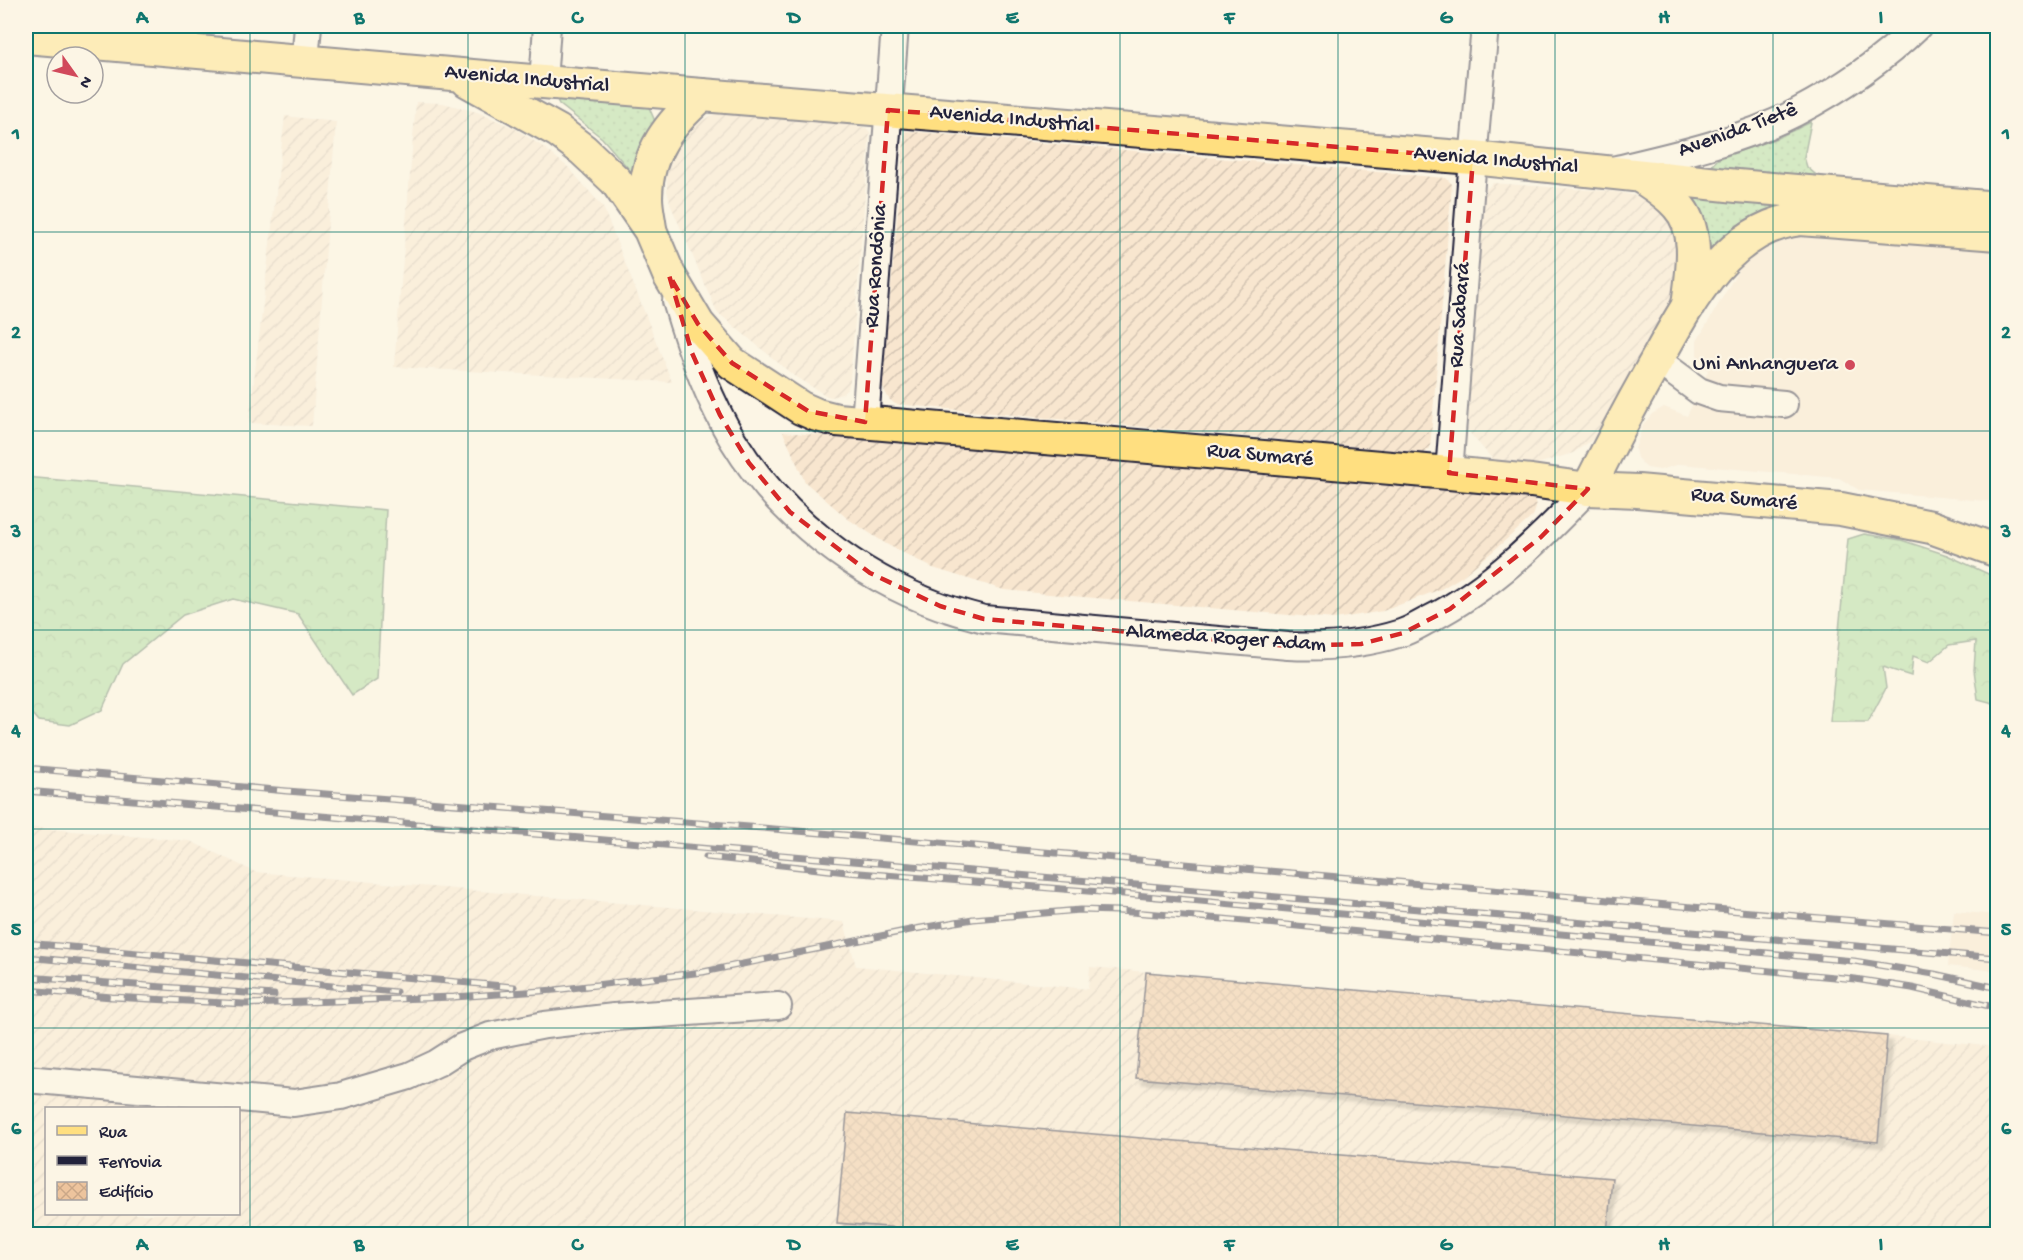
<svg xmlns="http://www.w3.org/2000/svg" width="2023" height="1260" font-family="'Gochi Hand',sans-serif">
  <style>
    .built { fill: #f8e6cf }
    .industrial { fill: url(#industrial-furrows); fill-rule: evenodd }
    .grass { fill: url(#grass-dots); stroke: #647e6b; stroke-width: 1.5 }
    .forest { fill: url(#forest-crowns); stroke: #647e6b; stroke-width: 1.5 }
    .building { fill: url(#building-cross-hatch); stroke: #22223b; stroke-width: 1.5; filter: url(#shadow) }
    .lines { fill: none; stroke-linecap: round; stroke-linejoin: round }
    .minor-casing { stroke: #22223b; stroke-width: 30 }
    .major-casing { stroke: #22223b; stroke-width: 36 }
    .minor { stroke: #fcf5e5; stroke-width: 26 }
    .major { stroke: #ffdf80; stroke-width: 32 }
    .rail-casing { stroke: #22223b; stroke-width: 7 }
    .rail { stroke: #fcf5e5; stroke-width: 4.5; stroke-dasharray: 14; stroke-linecap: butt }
    .marked { fill: none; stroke: #d62828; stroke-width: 4.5; stroke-dasharray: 12 8; stroke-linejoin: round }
    .grid { fill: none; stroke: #0f766e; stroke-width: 1.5; stroke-opacity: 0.55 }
    .poi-dot { fill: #d1495b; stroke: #fcf5e5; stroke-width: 2 }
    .labels { text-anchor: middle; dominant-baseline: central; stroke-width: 4.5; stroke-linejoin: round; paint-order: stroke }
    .street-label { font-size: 22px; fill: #22223b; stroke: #fcf5e5 }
    .poi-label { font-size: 22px; fill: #22223b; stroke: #fcf5e5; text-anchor: end }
    .neatline { fill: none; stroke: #0f766e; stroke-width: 2 }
    .grid-label { font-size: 20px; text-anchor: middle; font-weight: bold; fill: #0f766e }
  </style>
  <defs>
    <pattern id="industrial-furrows" width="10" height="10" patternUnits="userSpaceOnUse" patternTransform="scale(1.5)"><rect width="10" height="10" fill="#f8e6cf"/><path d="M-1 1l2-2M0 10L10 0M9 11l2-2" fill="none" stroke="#d4c5b3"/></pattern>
    <pattern id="grass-dots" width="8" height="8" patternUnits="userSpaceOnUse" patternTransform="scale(1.5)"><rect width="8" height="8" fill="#a7d99b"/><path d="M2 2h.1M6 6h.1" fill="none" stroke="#8fba86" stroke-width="1.8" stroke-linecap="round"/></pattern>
    <pattern id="forest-crowns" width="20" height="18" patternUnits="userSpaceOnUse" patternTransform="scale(1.5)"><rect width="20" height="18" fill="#a7d99b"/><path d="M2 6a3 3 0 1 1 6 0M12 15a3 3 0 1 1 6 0" fill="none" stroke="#8fba86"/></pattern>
    <pattern id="building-cross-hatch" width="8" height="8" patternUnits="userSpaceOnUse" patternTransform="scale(1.5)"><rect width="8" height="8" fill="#edc49d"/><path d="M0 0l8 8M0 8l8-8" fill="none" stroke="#cba888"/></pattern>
    <filter id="shadow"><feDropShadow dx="5.5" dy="5.5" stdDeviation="1.5" flood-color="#0004"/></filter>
  </defs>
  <rect width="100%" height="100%" fill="#fcf5e5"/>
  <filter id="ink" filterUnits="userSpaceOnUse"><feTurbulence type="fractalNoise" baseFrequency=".0167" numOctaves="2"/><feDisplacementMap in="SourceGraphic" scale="12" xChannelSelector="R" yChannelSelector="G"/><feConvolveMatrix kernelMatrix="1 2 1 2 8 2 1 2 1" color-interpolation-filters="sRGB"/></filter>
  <g filter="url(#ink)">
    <g class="built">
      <path d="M1792 232 1997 241V502L1859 490 1839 478 1680 464 1660 470 1647 468 1637 458 1635 449 1643 425 1652 414 1664 407 1687 416 1708 371 1697 355V341L1735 276 1742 266 1764 247Z"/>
      <path d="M1954 911 1997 915V971L1948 966Z"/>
    </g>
    <g class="industrial">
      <path d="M416 102 443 103 477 112 514 128 543 147 569 168 603 207 672 382 394 367Z"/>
      <path d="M716 113 842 123 866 128 870 132 850 380 848 389 842 394 832 397 827 396 794 376 717 312 671 206 667 191V173L678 144 686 133 701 121Z"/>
      <path d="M285 116 336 122 312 426 249 423Z"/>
      <path d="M905 131 1446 178 1452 184 1430 448 1424 453 895 404 889 399 882 386Z"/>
      <path d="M1493 183 1617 192 1637 196 1662 212 1668 219 1678 241 1676 284 1672 302 1664 320 1603 429 1595 438 1573 453 1537 464 1495 462 1467 430 1485 190Z"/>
      <path d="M783 432 1526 496 1535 501 1536 508 1533 516 1492 552 1461 577 1441 589 1383 611 1335 619 1004 590 933 568 888 545 848 519 805 482Z"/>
      <path d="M26 827 190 841 255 872 844 922 856 966 1088 989 1090 967 1887 1036 1997 1047V1221L1982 1234H26ZM46 1108H238V1214H46Z"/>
    </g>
    <g class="grass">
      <path d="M557 94 648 105 657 126 634 175 602 138 559 104 557 100Z"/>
      <path d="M1811 122 1804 157 1807 167 1822 180 1715 169 1712 165 1718 159 1777 138Z"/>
      <path d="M1692 192 1824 199 1703 267 1688 198Z"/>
    </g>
    <g class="forest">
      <path d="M26 477 386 510 377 679 352 695 298 614 233 599 183 615 123 664 102 710 70 725 39 721 26 706Z"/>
      <path d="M1864 534 1901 540 1947 555 1997 578V704L1978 699 1974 670 1976 641 1949 645 1929 662 1913 656 1911 676 1883 667 1886 688 1868 722H1830L1848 539Z"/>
    </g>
    <g class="building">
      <path d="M1146 972 1887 1036 1878 1142 1136 1078Z"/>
      <path d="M847 1113 1612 1178 1607 1234H977L837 1223Z"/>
    </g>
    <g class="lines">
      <g class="minor-casing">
        <g id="minor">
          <path d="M305 61 308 26"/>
          <path d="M543 82 547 26"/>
          <path d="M1617 169C1676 155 1740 141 1795 113 1839 90 1883 60 1918 26"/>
          <path d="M676 301C690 349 707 397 733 440 779 516 857 576 940 606 954 611 969 615 984 619L1288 646C1327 648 1363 645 1401 633 1411 630 1420 624 1430 619 1491 588 1541 538 1588 489"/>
          <path d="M1657 360 1699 391 1719 398 1784 404"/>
          <path d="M865 422 895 26"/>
          <path d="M1449 473 1471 183 1485 26"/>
          <path d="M26 1079 294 1103 341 1096 409 1076 437 1063 462 1047 490 1036 545 1025 614 1017 778 1006"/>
        </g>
      </g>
      <g class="major-casing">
        <g id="major">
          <path d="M26 37 543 82 1473 158 1737 186 1998 208"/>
          <path d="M468 81 558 131 583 150 616 181 650 230 669 275 698 324 732 363 801 408 817 415 837 420 1449 473 1531 481 1588 489 1638 491 1841 509 1931 527 1998 551"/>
          <path d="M1640 176C1653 185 1667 193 1677 205 1701 230 1692 273 1688 305"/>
          <path d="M650 229C649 219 646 208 646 197 646 152 670 123 702 95"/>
          <path d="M1588 489C1608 449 1628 411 1650 372 1684 312 1723 228 1800 219L1998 234"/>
        </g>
      </g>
      <use href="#minor" class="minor"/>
      <use href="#major" class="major"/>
      <g class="rail-casing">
        <g id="rail">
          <path d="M26 768 287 791 762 828 1998 933"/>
          <path d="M26 791 1998 958"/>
          <path d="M706 857 847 872 1113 893 1854 961 1934 974 1998 988"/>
          <path d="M26 943 514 987"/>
          <path d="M26 957 396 992"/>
          <path d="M26 977 274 995"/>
          <path d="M26 990 112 997 244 1004 454 997 555 990 703 972 915 929 973 919 1080 910 1118 911 1223 919 1855 979 1912 988 1998 1008"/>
        </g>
      </g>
      <use href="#rail" class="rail"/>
    </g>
  </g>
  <path d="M0 0H2023V1260H0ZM888 110 1473 158 1449 473 1588 489 1541 537 1450 609 1403 633 1361 644 1288 646 984 619 940 606 870 573 790 512 749 463 720 415 692 353 669 275 698 324 732 363 808 411 865 422Z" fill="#fcf5e5" fill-opacity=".55" fill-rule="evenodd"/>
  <path class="marked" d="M888 110 1473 158 1449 473 1588 489 1541 537 1450 609 1403 633 1361 644 1288 646 984 619 940 606 870 573 790 512 749 463 720 415 692 353 669 275 698 324 732 363 808 411 865 422Z"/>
  <path class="grid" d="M250 26V1234M468 26V1234M685 26V1234M903 26V1234M1120 26V1234M1338 26V1234M1555 26V1234M1773 26V1234M26 232H1998M26 431H1998M26 630H1998M26 829H1998M26 1028H1998"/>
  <circle class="poi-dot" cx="1850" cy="365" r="6"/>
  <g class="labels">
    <g class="street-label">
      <text transform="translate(527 80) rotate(5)">Avenida Industrial</text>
      <text transform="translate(1012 120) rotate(5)">Avenida Industrial</text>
      <text transform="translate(1738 131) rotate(-20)">Avenida Tietê</text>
      <text transform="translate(1496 161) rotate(5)">Avenida Industrial</text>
      <text transform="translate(877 266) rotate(-86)">Rua Rondônia</text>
      <text transform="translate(1461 315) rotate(-86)">Rua Sabará</text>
      <text transform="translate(1260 456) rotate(5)">Rua Sumaré</text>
      <text transform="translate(1744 500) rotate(5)">Rua Sumaré</text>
      <text transform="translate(1226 639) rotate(4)">Alameda Roger Adam</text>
    </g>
    <g class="poi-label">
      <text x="1838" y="365">Uni Anhanguera</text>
    </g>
  </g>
  <rect width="2023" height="1260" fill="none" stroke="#fcf5e5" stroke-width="66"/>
  <rect x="45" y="1107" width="195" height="108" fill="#fcf5e5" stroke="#a5a1a1" stroke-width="1.5"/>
  <rect x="57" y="1126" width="30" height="9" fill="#ffdf80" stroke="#a5a1a1" stroke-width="1.5"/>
  <text x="99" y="1137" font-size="18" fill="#22223b">Rua</text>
  <rect x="57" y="1156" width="30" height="9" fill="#22223b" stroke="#a5a1a1" stroke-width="1.5"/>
  <text x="99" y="1167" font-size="18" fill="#22223b">Ferrovia</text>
  <rect x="57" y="1182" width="30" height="18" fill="url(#building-cross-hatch)" stroke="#a5a1a1" stroke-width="1.5"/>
  <text x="99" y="1197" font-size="18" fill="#22223b">Edifício</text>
  <g transform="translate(75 75) rotate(124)"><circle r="28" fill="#fcf5e5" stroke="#a5a1a1" stroke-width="1.5"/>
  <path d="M0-4.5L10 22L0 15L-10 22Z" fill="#d1495b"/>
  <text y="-9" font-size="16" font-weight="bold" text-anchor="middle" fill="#22223b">N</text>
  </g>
  <rect x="33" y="33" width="1957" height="1194" class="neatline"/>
  <g class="grid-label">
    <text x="142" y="23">A</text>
    <text x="359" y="23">B</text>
    <text x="577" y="23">C</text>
    <text x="794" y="23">D</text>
    <text x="1012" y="23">E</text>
    <text x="1229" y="23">F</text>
    <text x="1446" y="23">G</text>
    <text x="1664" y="23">H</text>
    <text x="1881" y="23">I</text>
    <text x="16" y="139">1</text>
    <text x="2006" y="139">1</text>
    <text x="16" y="338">2</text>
    <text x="2006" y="338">2</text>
    <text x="16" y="537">3</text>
    <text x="2006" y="537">3</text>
    <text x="16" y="736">4</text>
    <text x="2006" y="736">4</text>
    <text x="16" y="935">5</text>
    <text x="2006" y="935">5</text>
    <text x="16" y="1134">6</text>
    <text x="2006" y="1134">6</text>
    <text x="142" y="1250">A</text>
    <text x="359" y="1250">B</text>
    <text x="577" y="1250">C</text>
    <text x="794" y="1250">D</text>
    <text x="1012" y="1250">E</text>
    <text x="1229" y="1250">F</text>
    <text x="1446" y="1250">G</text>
    <text x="1664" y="1250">H</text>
    <text x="1881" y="1250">I</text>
  </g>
</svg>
